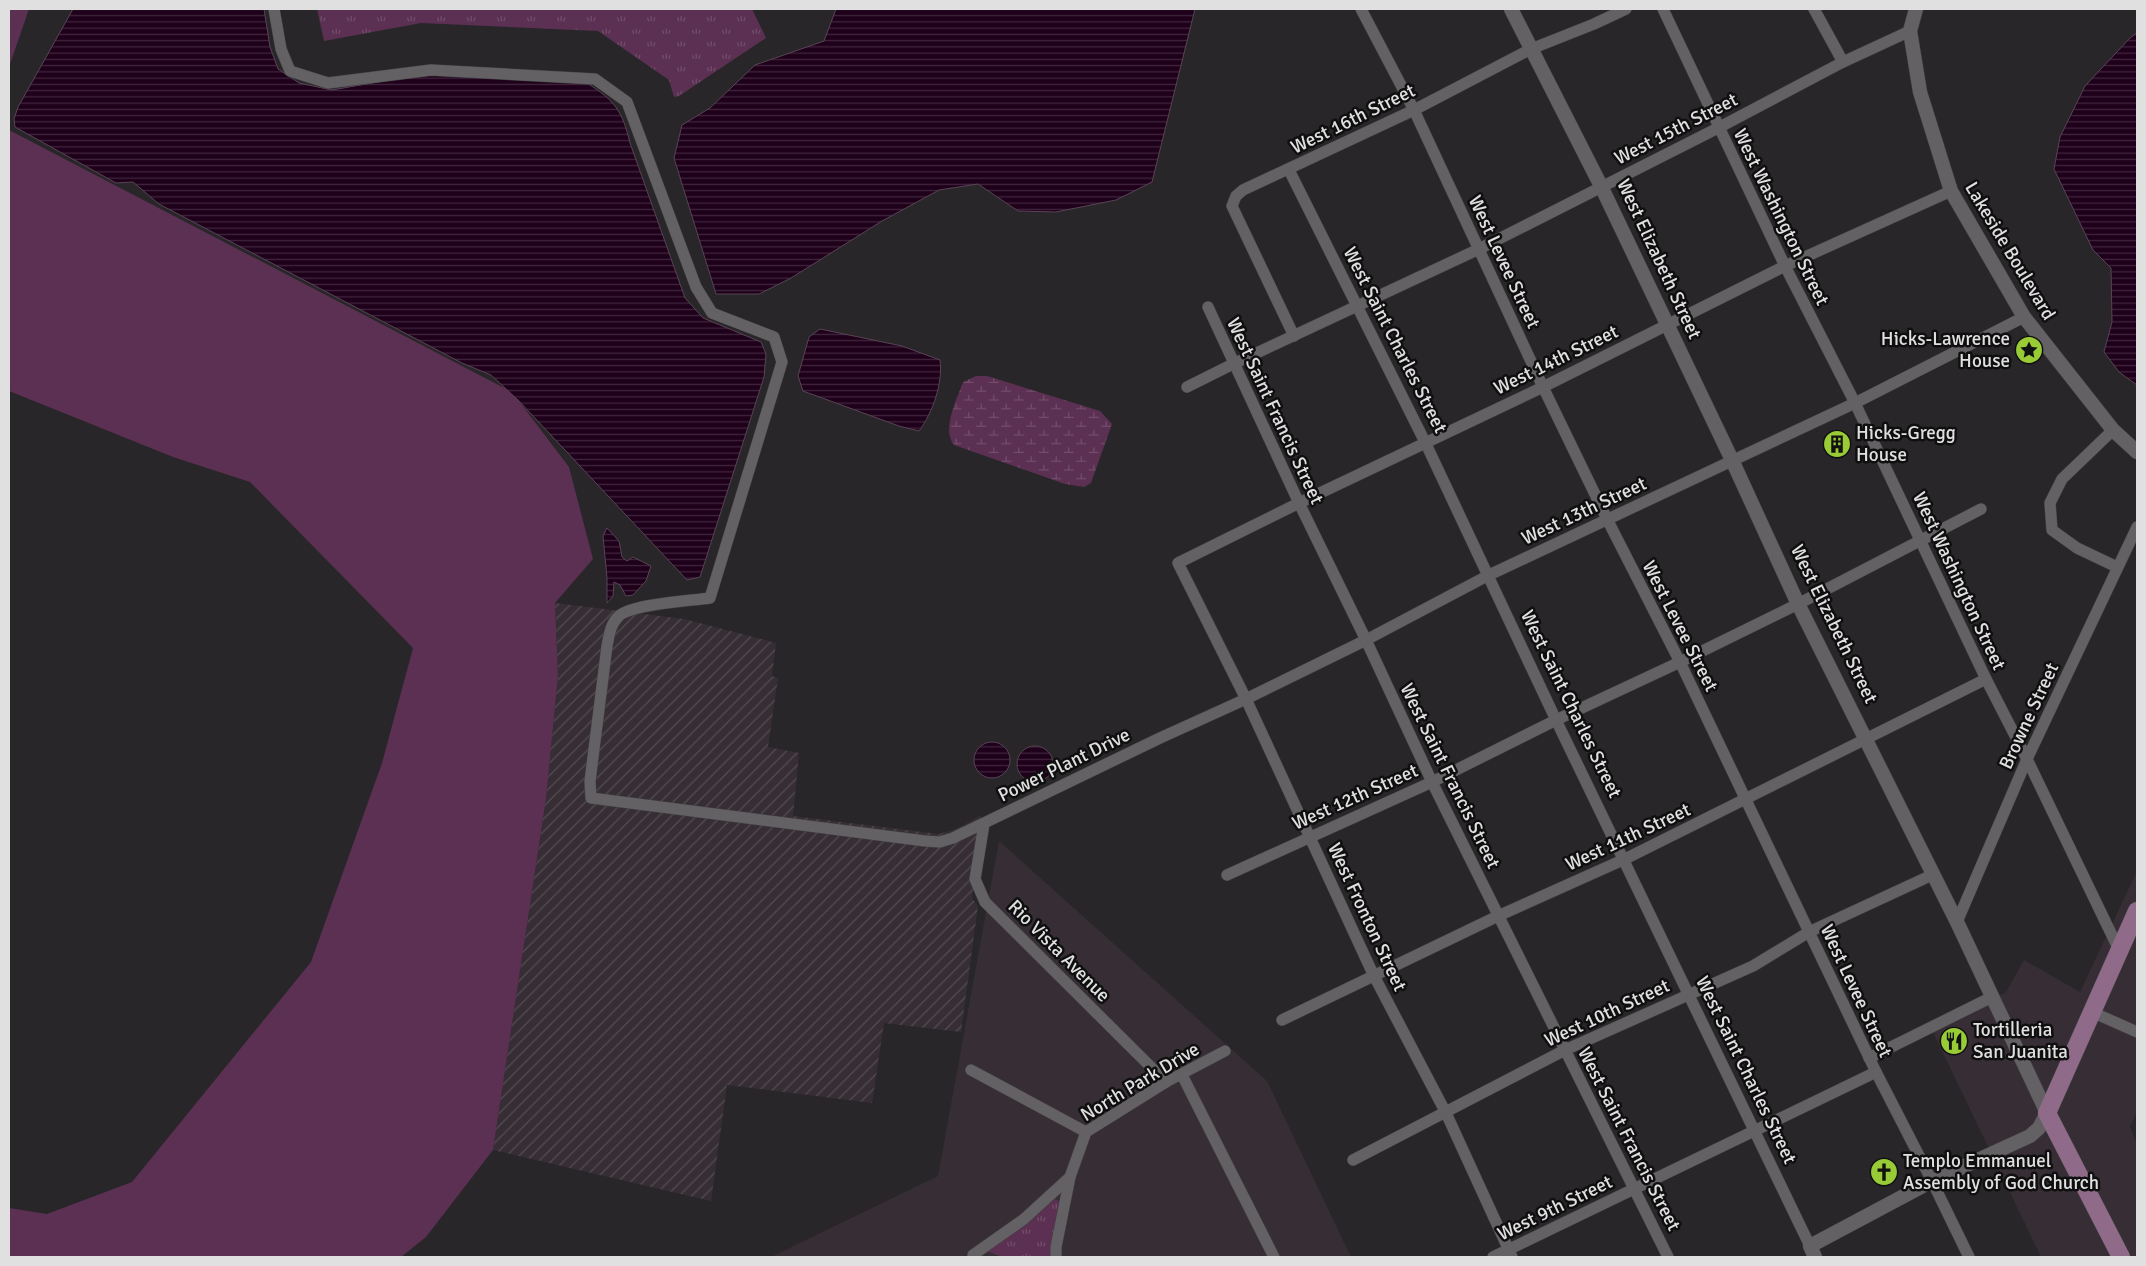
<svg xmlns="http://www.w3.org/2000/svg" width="2146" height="1266" font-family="Signika,sans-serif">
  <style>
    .built { fill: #362e34 }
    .industrial { fill: url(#industrial-furrows) }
    .grass { fill: #5b3053 }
    .wetland { fill: url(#wetland-marsh) }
    .park { fill: url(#park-tufts) }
    .water { fill: url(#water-rules); stroke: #594356 }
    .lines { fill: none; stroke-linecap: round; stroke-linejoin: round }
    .minor-casing { stroke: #434143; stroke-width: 12 }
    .tertiary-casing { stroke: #434143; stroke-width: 15 }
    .primary-casing { stroke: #434143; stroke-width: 19 }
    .minor { stroke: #636163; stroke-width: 11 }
    .tertiary { stroke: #636163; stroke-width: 14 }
    .primary { stroke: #8f6b89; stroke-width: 18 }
    .labels { text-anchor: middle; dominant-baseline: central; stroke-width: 5; stroke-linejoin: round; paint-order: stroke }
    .street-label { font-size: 19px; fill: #e1e0e1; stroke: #100f10 }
    .poi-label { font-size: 19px; fill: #e1e0e1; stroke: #100f10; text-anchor: start }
  </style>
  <defs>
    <pattern id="industrial-furrows" width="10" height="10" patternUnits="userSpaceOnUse" patternTransform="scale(1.25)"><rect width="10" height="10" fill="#362e34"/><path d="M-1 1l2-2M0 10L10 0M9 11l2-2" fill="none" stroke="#534c51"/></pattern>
    <pattern id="wetland-marsh" width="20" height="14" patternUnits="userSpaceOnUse" patternTransform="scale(1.25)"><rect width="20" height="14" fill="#5b3053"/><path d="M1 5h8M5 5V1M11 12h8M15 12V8" fill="none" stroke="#724e6b"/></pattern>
    <pattern id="park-tufts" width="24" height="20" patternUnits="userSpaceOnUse" patternTransform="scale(1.25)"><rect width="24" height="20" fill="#5b3053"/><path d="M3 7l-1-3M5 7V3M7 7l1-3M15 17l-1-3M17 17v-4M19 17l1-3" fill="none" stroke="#724e6b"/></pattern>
    <pattern id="water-rules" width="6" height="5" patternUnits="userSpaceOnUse" patternTransform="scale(1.25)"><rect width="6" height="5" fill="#1f001b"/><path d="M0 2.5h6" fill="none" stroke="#3f253c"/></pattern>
  </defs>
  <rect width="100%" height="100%" fill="#282628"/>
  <g class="built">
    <path d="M999 841 1267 1081 1351 1257H771L938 1176Z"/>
    <path d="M2137 871V1111L2130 1127 2137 1144V1257H2041L1933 1032 2006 992 2024 960 2080 992Z"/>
  </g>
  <path class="industrial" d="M555 603 684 619 776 643 772 676 778 678 768 747 799 753 793 816 939 834 959 828 981 815 972 898 978 906 961 1032 884 1023 872 1103 727 1085 711 1201 493 1150 546 799 558 676Z"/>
  <g class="grass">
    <path d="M9 9H29L9 67Z"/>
    <path d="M9 130 512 392 569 467 593 559 555 603 558 676 546 799 493 1150 426 1237 401 1257H9V1208L47 1214 132 1182 311 962 382 763 413 648 250 482 173 457 9 391Z"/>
  </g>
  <path class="wetland" d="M976 376H987L1100 411 1112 424 1091 483 1084 487 1065 484 954 445C941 430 957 399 963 382Z"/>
  <g class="park">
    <path d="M317 9H752L766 38 679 96 674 97 669 80 598 31 421 23 324 41Z"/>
    <path d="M1054 1199 1059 1201 1050 1257H1004L986 1251C1010 1234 1034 1221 1054 1199Z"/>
  </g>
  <g class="water">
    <path d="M73 9H264L270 47 278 69 299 83 332 90 429 73 587 83C615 101 622 110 630 143L685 298 703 318 761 342 766 354 764 377 700 577 687 580 518 400 491 375 462 363 159 204 133 182 116 183 15 127 14 119 18 107Z"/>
    <path d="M836 9H1195L1152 182 1116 200 1056 212 1018 211 978 184 939 190 882 221 791 278 759 294H716L674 158 682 125 710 108 755 65 824 41Z"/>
    <path d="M2137 33V385L2119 372 2104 352 2112 322 2111 268 2093 250 2054 169 2060 137 2085 86 2130 38Z"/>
    <path d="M820 329 902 346 940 360C943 383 933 412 919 431L899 426 803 391 798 376 809 337Z"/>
    <path d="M607 528 619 541 622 557 627 561 633 557 651 566 646 581 633 595 626 596 620 585 614 582 613 596 607 603V578L603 536Z"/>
    <circle cx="992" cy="760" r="18"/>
    <circle cx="1035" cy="764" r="18"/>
  </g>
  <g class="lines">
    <g class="minor-casing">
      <g id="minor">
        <path d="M274 9 281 49 290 71 328 83 431 70 595 79 627 102 696 287 712 313 774 337 782 362 710 598C690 601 629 604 618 617 610 625 609 636 607 646L590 781 591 798 925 841 940 842 953 838 1160 738 1246 699 1366 640 1489 575 1855 403 2024 317"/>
        <path d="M1361 9 1414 110 1543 387 1607 519 1680 662 1876 1072 1932 1181 1969 1257"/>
        <path d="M1663 9 1785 266 1855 403 1986 679 2027 759 2120 952"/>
        <path d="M1814 9 1843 62"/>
        <path d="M1289 170 1426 444 1556 720 1810 1246"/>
        <path d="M1208 307 1299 503 1366 640 1432 782 1668 1257"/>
        <path d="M1294 336 1232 206 1236 196 1243 190 1414 110 1531 49 1594 24 1626 9"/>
        <path d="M1187 387 1233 364 1479 249 1718 128 1843 62 1910 31"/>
        <path d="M2113 430 2062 479 2050 503 2052 530 2077 548 2117 567"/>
        <path d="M984 824 975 879 985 902 1166 1082"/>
        <path d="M1227 875 1432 782 1556 720 1680 662 1798 604 1981 509"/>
        <path d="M1957 922 2027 759 2137 527"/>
        <path d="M2092 1012 2137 1032"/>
        <path d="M1282 1020 1498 916 1625 859 1986 679"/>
        <path d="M1869 1058 1992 997"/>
        <path d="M971 1070 1086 1132"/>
        <path d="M1182 1075 1274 1257"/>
        <path d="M1353 1160 1565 1050 1753 966 1809 932 1932 875"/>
        <path d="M973 1255 1024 1219 1070 1177 1086 1132 1166 1082 1225 1051"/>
        <path d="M1056 1257V1247L1070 1177"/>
        <path d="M1493 1257 1876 1072"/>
        <path d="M1512 1257 1446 1113 1373 974 1246 699 1178 563 1299 503 1543 387 1785 266 1951 191"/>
      </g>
    </g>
    <g class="tertiary-casing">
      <g id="tertiary">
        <path d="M1511 9 1601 186 1732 460 1798 604 1957 922 2047 1113 2039 1128 2030 1136 1932 1181 1810 1246 1815 1257"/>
        <path d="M1916 9 1910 31 1920 92 1951 191 2024 317 2113 430 2137 452"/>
      </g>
    </g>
    <g class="primary-casing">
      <path id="primary" d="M2121 1257 2047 1113 2137 911"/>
    </g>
    <use href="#minor" class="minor"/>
    <use href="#tertiary" class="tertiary"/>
    <use href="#primary" class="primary"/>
  </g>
  <defs>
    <g id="sight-disc" transform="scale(1.4375)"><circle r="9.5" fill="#98cb36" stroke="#100f10"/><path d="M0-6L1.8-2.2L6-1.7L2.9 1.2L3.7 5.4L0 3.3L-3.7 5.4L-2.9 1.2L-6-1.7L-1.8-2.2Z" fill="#111"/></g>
    <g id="building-disc" transform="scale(1.4375)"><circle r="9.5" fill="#98cb36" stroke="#100f10"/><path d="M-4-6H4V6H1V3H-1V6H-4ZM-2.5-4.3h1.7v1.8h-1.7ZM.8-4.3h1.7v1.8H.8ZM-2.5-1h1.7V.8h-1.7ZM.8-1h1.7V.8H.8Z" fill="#111"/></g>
    <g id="restaurant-disc" transform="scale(1.4375)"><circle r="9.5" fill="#98cb36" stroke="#100f10"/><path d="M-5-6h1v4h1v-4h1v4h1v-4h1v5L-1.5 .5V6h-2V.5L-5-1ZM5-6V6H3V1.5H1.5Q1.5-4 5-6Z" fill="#111"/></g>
    <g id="church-disc" transform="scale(1.4375)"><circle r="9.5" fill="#98cb36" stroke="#100f10"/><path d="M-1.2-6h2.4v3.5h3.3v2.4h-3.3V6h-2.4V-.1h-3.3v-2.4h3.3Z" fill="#111"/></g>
  </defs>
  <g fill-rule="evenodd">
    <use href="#sight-disc" x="2029" y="350"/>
    <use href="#building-disc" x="1837" y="444"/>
    <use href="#restaurant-disc" x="1954" y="1041"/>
    <use href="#church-disc" x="1884" y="1172"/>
  </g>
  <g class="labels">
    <g class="street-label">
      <text transform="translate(1353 119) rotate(-26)">West 16th Street</text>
      <text transform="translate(1676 129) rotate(-27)">West 15th Street</text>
      <text transform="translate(1781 217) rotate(64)">West Washington Street</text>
      <text transform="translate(2010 251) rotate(59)">Lakeside Boulevard</text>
      <text transform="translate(1659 259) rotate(65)">West Elizabeth Street</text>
      <text transform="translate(1504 262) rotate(65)">West Levee Street</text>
      <text transform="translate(1395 340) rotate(63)">West Saint Charles Street</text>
      <text transform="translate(1556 360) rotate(-26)">West 14th Street</text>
      <text transform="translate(1275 411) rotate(65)">West Saint Francis Street</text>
      <text transform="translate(1584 511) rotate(-25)">West 13th Street</text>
      <text transform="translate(1959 581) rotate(65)">West Washington Street</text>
      <text transform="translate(1834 624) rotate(64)">West Elizabeth Street</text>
      <text transform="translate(1680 626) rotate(63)">West Levee Street</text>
      <text transform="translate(1571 704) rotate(64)">West Saint Charles Street</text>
      <text transform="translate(2029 716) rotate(-65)">Browne Street</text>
      <text transform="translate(1064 765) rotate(-26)">Power Plant Drive</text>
      <text transform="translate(1450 776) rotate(64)">West Saint Francis Street</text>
      <text transform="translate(1355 797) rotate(-24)">West 12th Street</text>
      <text transform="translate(1628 837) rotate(-25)">West 11th Street</text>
      <text transform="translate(1367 917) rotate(65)">West Fronton Street</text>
      <text transform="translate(1059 951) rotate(45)">Rio Vista Avenue</text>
      <text transform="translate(1856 991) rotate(65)">West Levee Street</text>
      <text transform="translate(1607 1013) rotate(-25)">West 10th Street</text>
      <text transform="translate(1746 1070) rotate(64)">West Saint Charles Street</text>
      <text transform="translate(1140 1082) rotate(-31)">North Park Drive</text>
      <text transform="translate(1629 1139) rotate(63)">West Saint Francis Street</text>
      <text transform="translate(1555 1208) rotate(-26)">West 9th Street</text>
    </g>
    <g class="poi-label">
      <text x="2010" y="339" text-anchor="end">Hicks-Lawrence<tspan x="2010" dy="22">House</tspan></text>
      <text x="1856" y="433">Hicks-Gregg<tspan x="1856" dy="22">House</tspan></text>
      <text x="1973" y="1030">Tortilleria<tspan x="1973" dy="22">San Juanita</tspan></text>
      <text x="1903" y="1161">Templo Emmanuel<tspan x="1903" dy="22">Assembly of God Church</tspan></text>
    </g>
  </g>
  <rect width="2146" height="1266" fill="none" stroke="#e1e0e1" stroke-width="20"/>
</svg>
